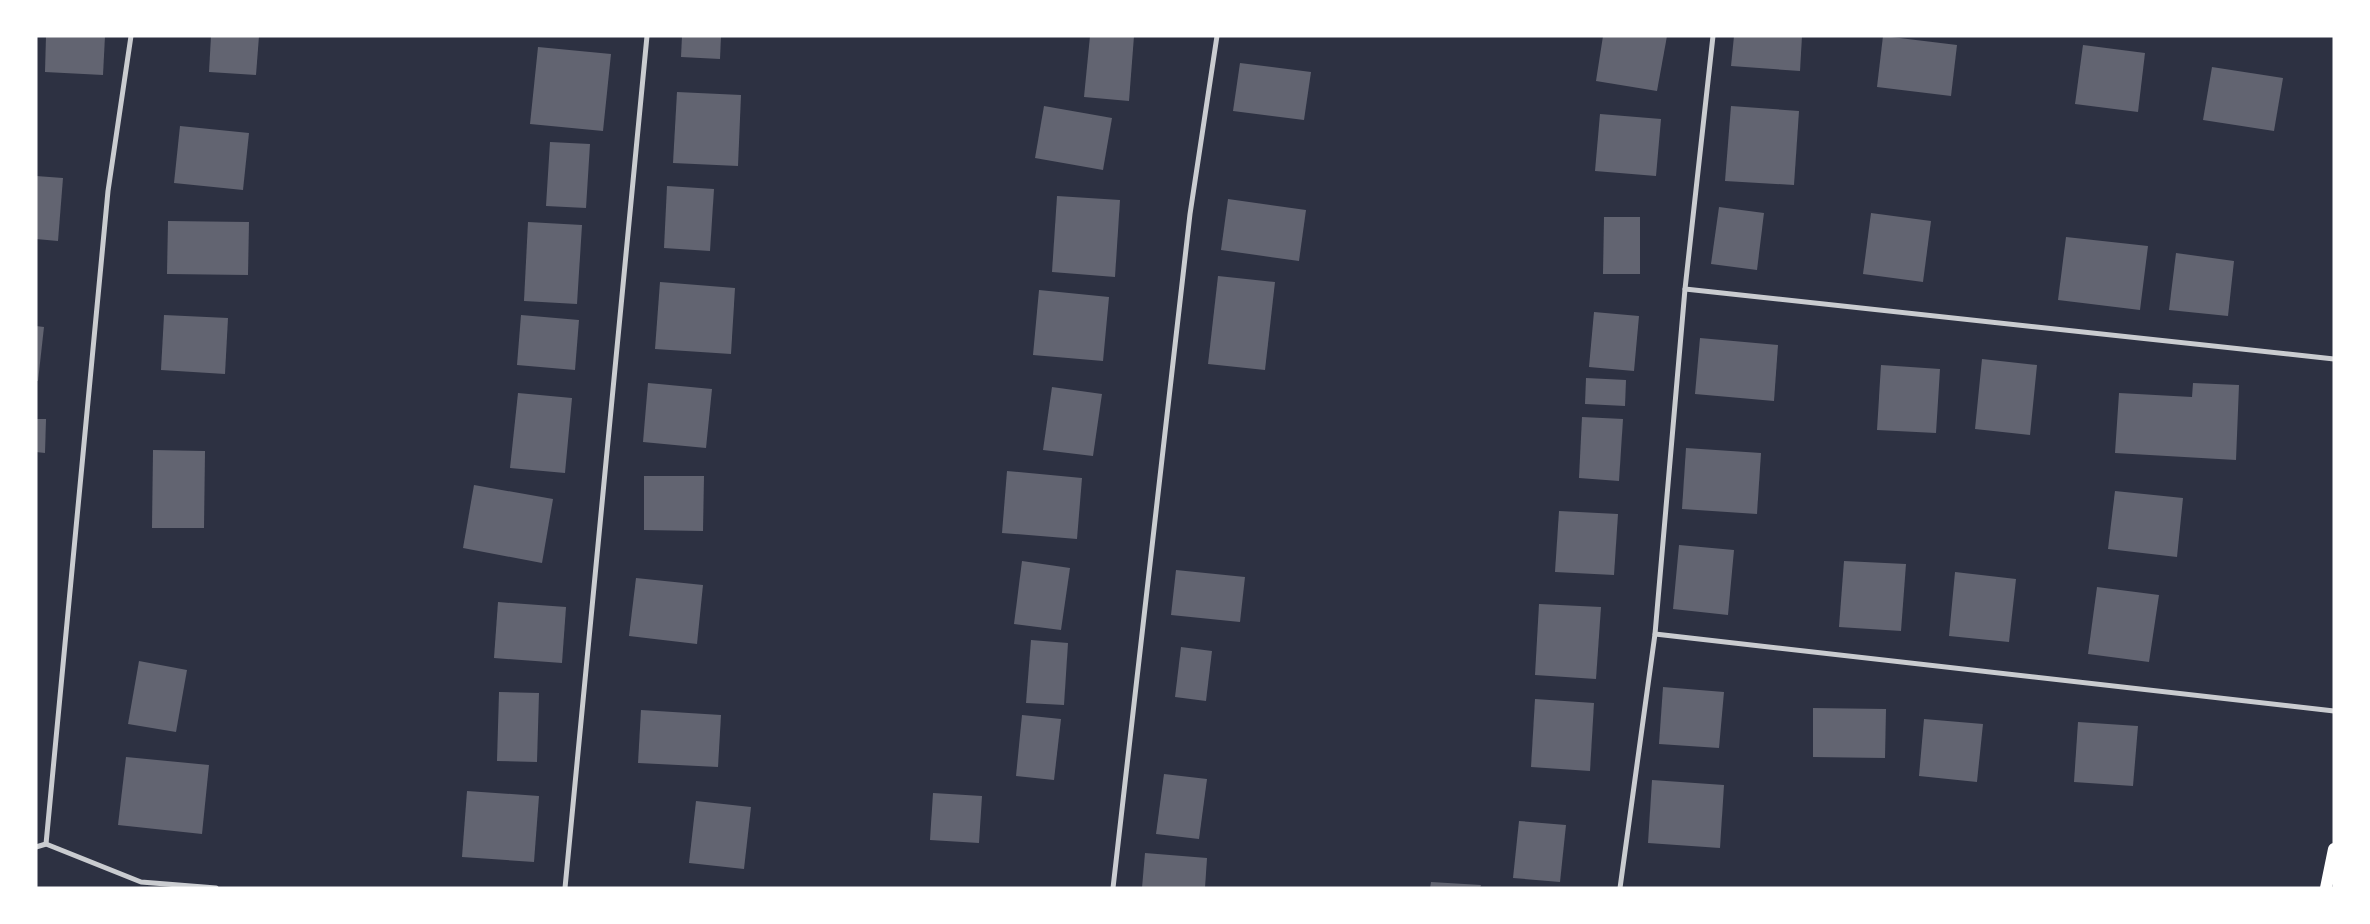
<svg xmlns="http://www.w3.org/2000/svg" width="2370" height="924" font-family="'Source Sans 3',sans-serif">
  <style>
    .building { fill: #626471 }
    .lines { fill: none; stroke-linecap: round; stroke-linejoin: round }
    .minor { stroke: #caccd0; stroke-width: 5 }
    .primary { stroke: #fff; stroke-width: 12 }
  </style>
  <rect width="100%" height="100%" fill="#2d3142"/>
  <g class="building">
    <path d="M46 36H105L103 75 45 72Z"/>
    <path d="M211 36H259L256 75 209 72Z"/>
    <path d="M682 36H721L720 59 681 57Z"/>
    <path d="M1090 36H1134L1129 101 1084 97Z"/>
    <path d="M1603 36H1667L1657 91 1596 81Z"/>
    <path d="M1734 36H1802L1800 71 1731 66Z"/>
    <path d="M1883 36 1957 45 1951 96 1877 87Z"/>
    <path d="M2083 45 2145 53 2138 112 2075 104Z"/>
    <path d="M538 47 611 54 603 131 530 124Z"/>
    <path d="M1240 63 1311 72 1304 120 1233 111Z"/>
    <path d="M2212 67 2283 78 2274 131 2203 120Z"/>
    <path d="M677 92 741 95 738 166 673 163Z"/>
    <path d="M1044 106 1112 118 1103 170 1035 158Z"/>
    <path d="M1731 106 1799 111 1794 185 1725 181Z"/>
    <path d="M1600 114 1661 119 1656 176 1595 171Z"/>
    <path d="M180 126 249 133 243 190 174 183Z"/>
    <path d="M550 142 590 144 586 208 546 206Z"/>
    <path d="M36 176 63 178 58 241 36 239Z"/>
    <path d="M667 186 714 189 710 251 664 248Z"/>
    <path d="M1057 196 1120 200 1115 277 1052 272Z"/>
    <path d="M1228 199 1306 210 1299 261 1221 250Z"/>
    <path d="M1719 207 1764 213 1757 270 1711 264Z"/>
    <path d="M1871 213 1931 221 1923 282 1863 274Z"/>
    <path d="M1604 217H1640V274H1603Z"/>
    <path d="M168 221 249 222 248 275 167 274Z"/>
    <path d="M528 222 582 225 577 304 524 301Z"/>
    <path d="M2066 237 2148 246 2140 310 2058 300Z"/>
    <path d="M2176 253 2234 261 2228 316 2169 310Z"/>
    <path d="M1218 276 1275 282 1265 370 1208 364Z"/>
    <path d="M660 282 735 288 731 354 655 349Z"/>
    <path d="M1039 290 1109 297 1103 361 1033 355Z"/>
    <path d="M1594 312 1639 316 1634 371 1589 367Z"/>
    <path d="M164 315 228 318 225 374 161 370Z"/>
    <path d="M521 315 579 320 575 370 517 365Z"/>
    <path d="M36 326 44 327 38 381H36Z"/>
    <path d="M1700 338 1778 345 1774 401 1695 394Z"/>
    <path d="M1982 359 2037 365 2030 435 1975 429Z"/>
    <path d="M1881 365 1940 369 1936 433 1877 430Z"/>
    <path d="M1586 378 1626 380 1625 406 1585 404Z"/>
    <path d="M648 383 712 389 706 448 643 442Z"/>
    <path d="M2193 383 2239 385 2236 460 2115 453 2119 393 2192 397Z"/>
    <path d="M1052 387 1102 394 1093 456 1043 450Z"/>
    <path d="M518 393 572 398 565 473 510 468Z"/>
    <path d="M1582 417 1623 419 1619 481 1579 478Z"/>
    <path d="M36 419H46L45 453 36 452Z"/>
    <path d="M1686 448 1761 453 1757 514 1682 509Z"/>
    <path d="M153 450 205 451 204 528H152Z"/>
    <path d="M1007 471 1082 478 1077 539 1002 533Z"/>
    <path d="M644 476H704L703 531 644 530Z"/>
    <path d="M474 485 553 499 542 563 463 548Z"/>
    <path d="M2115 491 2183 498 2177 557 2108 549Z"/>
    <path d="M1559 511 1618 514 1614 575 1555 572Z"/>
    <path d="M1679 545 1734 550 1728 615 1673 609Z"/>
    <path d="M1022 561 1070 568 1061 630 1014 624Z"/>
    <path d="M1844 561 1906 564 1901 631 1839 627Z"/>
    <path d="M1176 570 1245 577 1240 622 1171 615Z"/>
    <path d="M1955 572 2016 579 2009 642 1949 636Z"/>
    <path d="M636 578 703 585 697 644 629 636Z"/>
    <path d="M2097 587 2159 595 2149 662 2088 654Z"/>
    <path d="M498 602 566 607 562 663 494 658Z"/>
    <path d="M1539 604 1601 607 1596 679 1535 675Z"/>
    <path d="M1031 640 1068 643 1064 705 1026 703Z"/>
    <path d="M1181 647 1212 651 1206 701 1175 697Z"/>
    <path d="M139 661 187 670 176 732 128 724Z"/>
    <path d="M1663 687 1724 692 1719 748 1659 744Z"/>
    <path d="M499 692 539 693 537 762 497 761Z"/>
    <path d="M1535 699 1594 703 1590 771 1531 767Z"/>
    <path d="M1813 708 1886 709 1885 758 1813 757Z"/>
    <path d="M641 710 721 715 718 767 638 763Z"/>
    <path d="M1022 715 1061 719 1054 780 1016 776Z"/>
    <path d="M1924 719 1983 724 1977 782 1919 776Z"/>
    <path d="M2078 722 2138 726 2133 786 2074 782Z"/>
    <path d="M126 757 209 765 202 834 118 825Z"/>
    <path d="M1164 774 1207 779 1199 839 1156 834Z"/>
    <path d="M1652 780 1724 785 1720 848 1648 843Z"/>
    <path d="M467 791 539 796 534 862 462 857Z"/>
    <path d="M933 793 982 796 979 843 930 840Z"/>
    <path d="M696 801 751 807 744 869 689 863Z"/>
    <path d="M1519 821 1566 825 1560 882 1513 878Z"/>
    <path d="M1145 853 1207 858 1205 888H1142Z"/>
    <path d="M1431 882 1481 885 1480 888H1430Z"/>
  </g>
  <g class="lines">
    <g class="minor">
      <path d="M1685 289 2334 359"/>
      <path d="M1655 634 2334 711"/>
      <path d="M46 844 108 191 131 36"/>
      <path d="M36 847 46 844 141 882 216 888"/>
      <path d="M565 888 647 36"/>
      <path d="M1113 888 1190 214 1217 36"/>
      <path d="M1620 888 1655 634 1685 289 1713 36"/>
    </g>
    <path class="primary" d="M2326 888 2334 849"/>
  </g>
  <rect width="2370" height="924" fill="none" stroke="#ffffff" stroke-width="75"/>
</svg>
